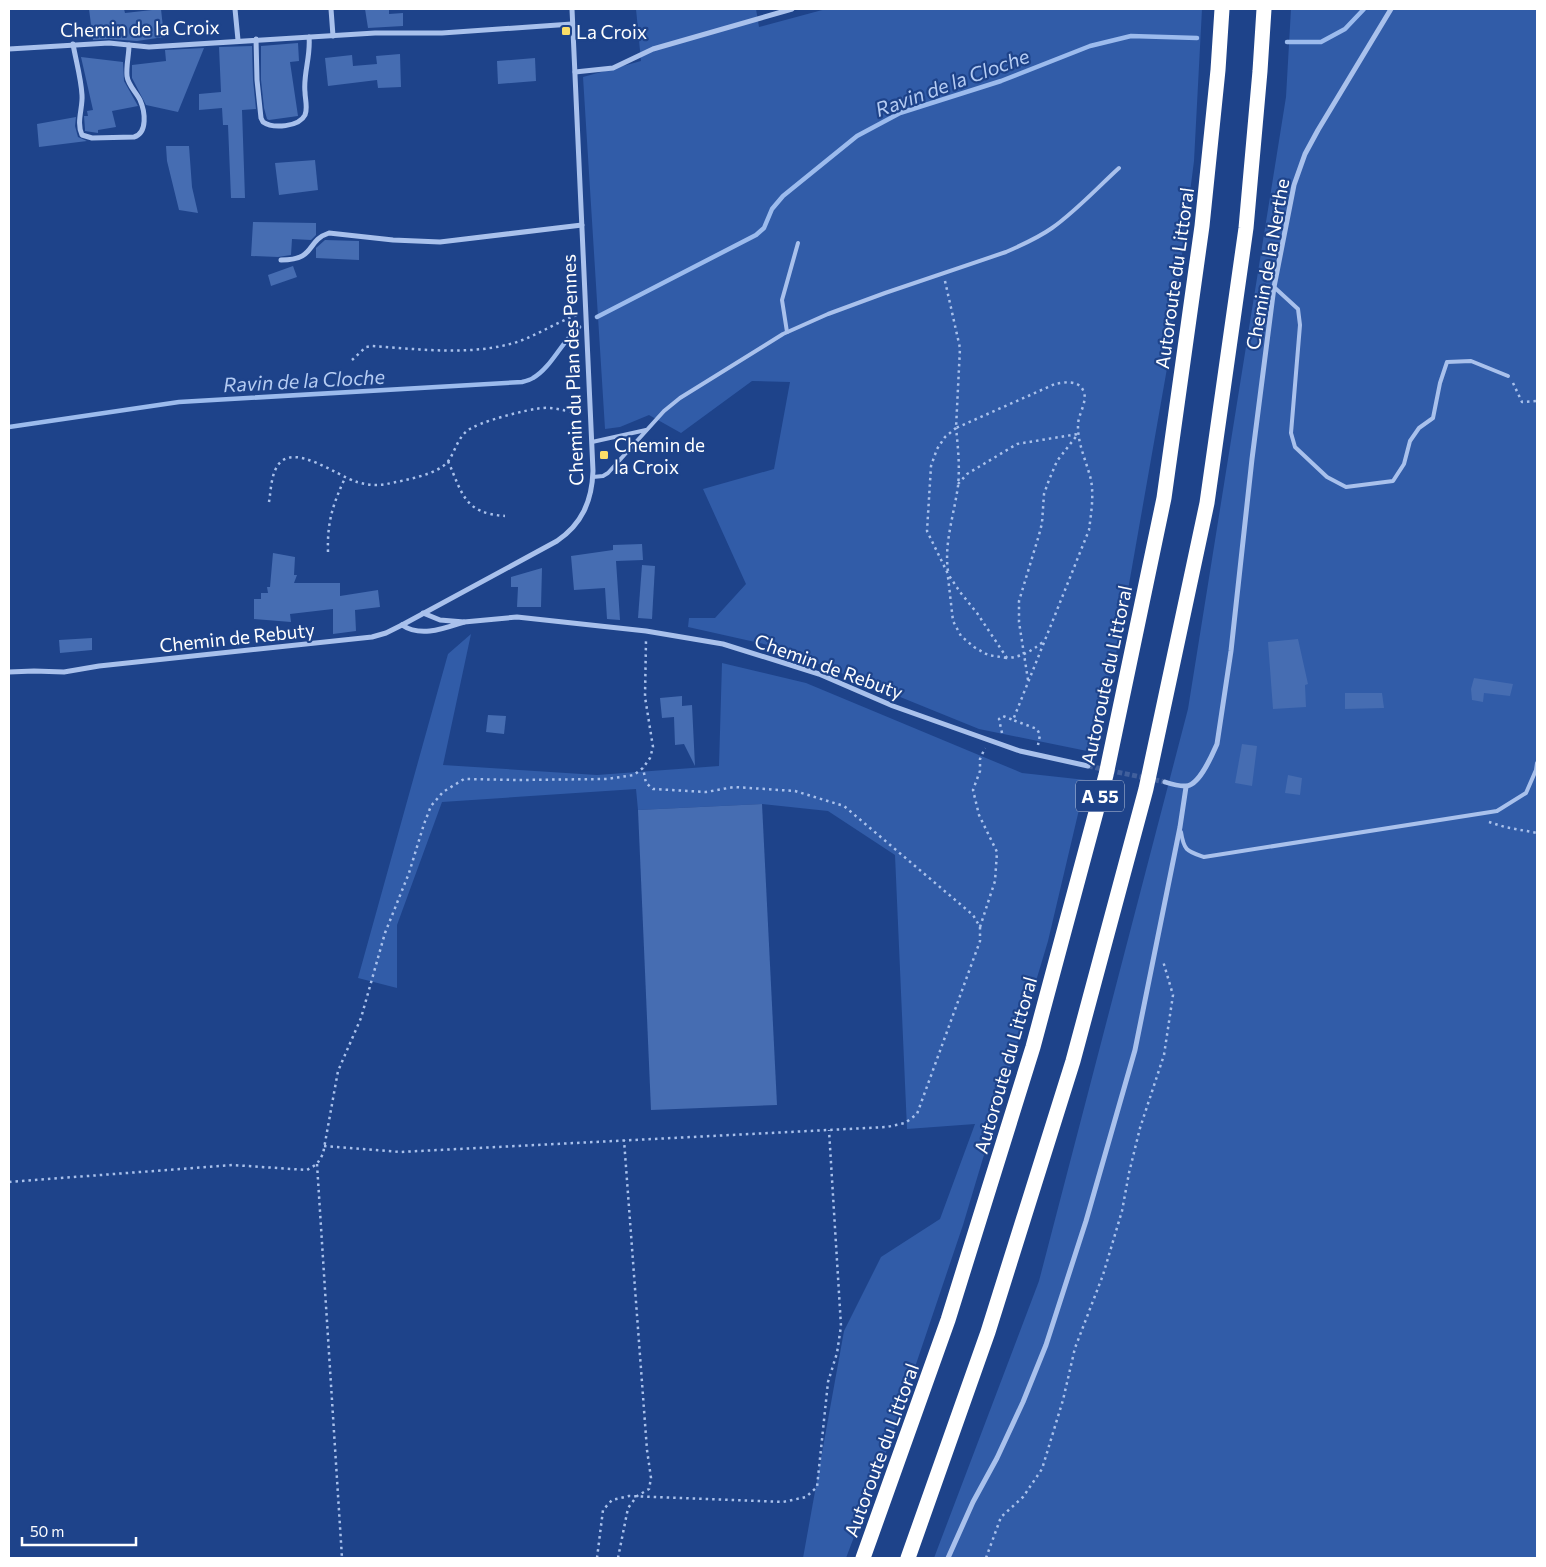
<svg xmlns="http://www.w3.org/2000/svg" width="1546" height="1567" font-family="Commissioner,sans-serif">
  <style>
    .green { fill: #315ca8 }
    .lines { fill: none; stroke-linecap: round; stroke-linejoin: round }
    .stream { stroke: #9cbbed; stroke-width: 4.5 }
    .building { fill: #466db2 }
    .minor-tunnel { stroke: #405f9c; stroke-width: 5; stroke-dasharray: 5 2.5; stroke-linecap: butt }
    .path { stroke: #a9c1ec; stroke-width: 2.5; stroke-dasharray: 2.5 4; stroke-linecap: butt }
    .service { stroke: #a9c1ec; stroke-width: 4 }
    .minor { stroke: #a9c1ec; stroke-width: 5 }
    .motorway { stroke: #fff; stroke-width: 15 }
    .poi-dot { fill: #fbde68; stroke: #1e438a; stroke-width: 2 }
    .labels { text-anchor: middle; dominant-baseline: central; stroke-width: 4.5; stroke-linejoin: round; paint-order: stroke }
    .shield { fill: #1e438a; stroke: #bcc7dc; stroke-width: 1 }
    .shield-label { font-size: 18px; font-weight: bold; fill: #fff }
    .street-label { font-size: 19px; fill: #fff; stroke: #1e438a }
    .poi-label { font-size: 19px; fill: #fff; stroke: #1e438a; text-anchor: start }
    .water-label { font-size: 20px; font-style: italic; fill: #b5ccf3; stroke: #1e438a }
  </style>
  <rect width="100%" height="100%" fill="#1e438a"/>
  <g class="green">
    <path d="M636 9H756L759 27 826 9H1202L1194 161 1169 357 1119 641 1092 752 979 729 777 647 688 627 689 618H715L746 584 703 489 774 469 790 382 752 381 681 433 649 415 620 427 605 429 583 77 641 61Z"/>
    <path d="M1291 9H1537V1558H934L1039 1281 1188 709 1286 97Z"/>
    <path d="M471 634 443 765 597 775 719 766 722 663 806 683 1022 773 1086 780 1048 941 963 1225 887 1450 846 1558H803L844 1331 881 1257 940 1219 975 1124 907 1129 895 855 828 811 762 804 638 810 636 789 442 802 397 925V988L358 978 448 654Z"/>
  </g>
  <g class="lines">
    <g class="stream">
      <path d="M1287 42H1321L1345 29 1364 9"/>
      <path d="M597 317 756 235 764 228 772 209 783 196 857 136 900 113 1001 81 1090 46 1131 36 1197 38"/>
      <path d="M9 427 179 402 522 382C526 381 530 380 533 378 551 368 562 341 579 327"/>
    </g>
  </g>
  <g class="building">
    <path d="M89 9H124L125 13 161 9 164 37 137 41 109 39 93 40Z"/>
    <path d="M365 9H389V14L403 13V26L368 28Z"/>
    <path d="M298 43 299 61 290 62 298 116 269 120 267 119 264 108 261 80V46Z"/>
    <path d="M252 46 253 80 256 109 242 110 245 198H231L228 125H223L222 108 199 110V94L221 92 219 47Z"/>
    <path d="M204 48 178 112 146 105 132 78V65L166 61 165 50Z"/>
    <path d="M400 54 401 87 378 88 377 80 328 86 325 58 352 55 353 66 377 64 376 56Z"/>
    <path d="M81 57 123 62 124 81 138 106 112 111 116 127 98 130V133L85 131V129L84 116H88L87 111 93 110Z"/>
    <path d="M535 58 536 81 498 84 497 61Z"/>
    <path d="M76 117 75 126 78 137 87 141 39 147 37 124Z"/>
    <path d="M166 146H189L192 187 198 213 179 210 167 161Z"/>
    <path d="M315 160 318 190 279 195 275 163Z"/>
    <path d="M253 222 316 223V235L311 240 292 239 291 255 278 257 251 256Z"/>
    <path d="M325 240 359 241V260L316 258V248Z"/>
    <path d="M293 266 297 277 271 286 268 275Z"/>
    <path d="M642 544 643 560 616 561 620 620 607 619 605 588 574 590 571 556 613 550V545Z"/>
    <path d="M273 553 295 557 294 575H297L294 583H340V596L378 590 380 607 355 610 356 631 333 634V609L290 614 291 622 254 619V599H261V593H268L267 587H270Z"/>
    <path d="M642 565 655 566 652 619 638 618Z"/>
    <path d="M542 568 541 607H517L518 587H511V577Z"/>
    <path d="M92 638V650L60 653 59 640Z"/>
    <path d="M1298 639 1308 684 1305 685 1306 707 1273 709 1268 642Z"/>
    <path d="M1474 678 1513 684 1510 696 1484 693 1483 702 1472 700 1471 689Z"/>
    <path d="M1345 693H1382L1384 708 1345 709Z"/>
    <path d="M682 696V706L692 705 695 766 684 744 675 745 674 717 662 718 660 698Z"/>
    <path d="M488 715 506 716 504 734 486 732Z"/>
    <path d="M1242 744 1257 746 1252 786 1235 783Z"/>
    <path d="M1288 775 1302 778 1300 795 1285 793Z"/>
    <path d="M762 804 777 1105 651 1110 638 810Z"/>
  </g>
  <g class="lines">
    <path class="minor-tunnel" d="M1088 766 1165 782"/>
    <g class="path">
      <path d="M945 281 960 348 956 428 1055 384C1064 382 1078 380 1083 390 1089 401 1077 415 1078 427 1078 445 1087 463 1091 480 1094 497 1091 514 1089 530L1013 720 1037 729 1040 735 1038 745"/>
      <path d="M352 360 366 347 372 346C419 349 468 356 514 343 536 336 555 323 577 315"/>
      <path d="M1513 383 1522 402 1537 401"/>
      <path d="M956 428 945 437 937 449 931 466 927 531 948 574 960 592 977 613 1007 658C1022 657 1031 651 1043 642"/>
      <path d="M448 461C463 495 464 513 505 516"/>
      <path d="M958 484 967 474 1017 444 1078 434"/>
      <path d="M269 502C271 490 271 475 278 465 294 442 337 476 357 482 367 485 376 486 387 484 404 480 439 475 449 460 455 451 458 438 467 431 477 422 528 409 543 408 556 407 567 412 580 413"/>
      <path d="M328 552C327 522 333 504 345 478"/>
      <path d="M948 571C944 543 954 515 958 486 960 467 958 447 956 428"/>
      <path d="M948 577 953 621 961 636 974 647 988 655 1007 658"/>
      <path d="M1028 680 1019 622V601L1039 535 1042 523 1044 494 1049 480 1057 461 1078 434"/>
      <path d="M1002 733 999 719 1003 716 1013 720"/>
      <path d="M1489 822 1505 827 1537 833"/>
      <path d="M980 927 995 881 997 852 979 815 973 790 980 771V759L985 748"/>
      <path d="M324 1146 400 1152 887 1127 905 1123 917 1114 980 941V927L973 915 844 806 795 791 734 787 706 792 653 789 646 783 643 768"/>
      <path d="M317 1164 342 1558"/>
      <path d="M9 1182 232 1165 307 1170 317 1164 323 1154 338 1071 361 1018 385 933 409 873 424 824 431 806 443 792 464 779 519 780 607 779 634 775 643 768 650 758 653 747 645 697 646 640"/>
      <path d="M597 1558 603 1510 612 1500 629 1496 783 1502 806 1497 817 1487 828 1382 837 1353 841 1326 829 1130"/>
      <path d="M618 1558 628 1508 637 1496 649 1489 651 1478 647 1450 624 1140"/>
      <path d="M986 1558 1001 1517 1023 1497 1042 1469 1063 1400 1075 1348 1103 1275 1122 1211 1129 1173 1140 1128 1164 1055 1173 995 1163 961"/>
    </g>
    <g class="service">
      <path d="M1274 287 1298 309 1300 325 1291 433 1295 447 1327 477 1346 487 1393 481 1404 464 1410 441 1419 428 1433 418 1440 383 1447 362 1471 361 1508 376"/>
      <path d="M787 332 782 300 798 243"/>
      <path d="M592 442 646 430"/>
      <path d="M593 477 603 476 608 473 664 411 680 398 783 334 828 314 885 293 1006 252C1022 245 1038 238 1052 228 1076 211 1097 188 1119 168"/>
      <path d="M1181 832C1184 851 1187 851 1204 857L1497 811 1526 793 1536 770 1537 763"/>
    </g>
    <g class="minor">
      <path d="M235 9 238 40"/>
      <path d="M331 9 333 36"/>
      <path d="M256 39 257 80 261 118 263 122C273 129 299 127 305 115 308 108 305 99 305 92 303 74 311 56 309 37"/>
      <path d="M73 44C76 61 81 78 82 95 83 108 76 122 82 135L92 138 134 137C148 133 145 111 140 100 136 92 128 85 127 76 126 66 129 55 129 45"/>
      <path d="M9 49 109 43 149 47 375 33H442L572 24"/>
      <path d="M575 72 613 68 653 49 792 9"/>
      <path d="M281 260C317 260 305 241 329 233L393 240 440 242 582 225"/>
      <path d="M464 622 517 617 646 631 723 644 819 674 893 706 1020 751 1088 766"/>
      <path d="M402 625C421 638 445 628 464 622L440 620 423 613"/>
      <path d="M9 672 34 671 64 672 99 666 372 637 386 633 402 625 557 541C582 524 592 501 593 471L572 9"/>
      <path d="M1165 782C1171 784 1178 786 1185 786 1199 787 1212 755 1217 744L1231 651 1252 459 1274 287 1294 185 1305 154 1318 130 1391 9"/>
      <path d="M948 1558 973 1502 997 1458 1023 1402 1046 1345 1086 1221 1135 1050 1180 827 1186 787"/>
    </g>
    <g class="motorway">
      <path d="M863 1558 948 1320 1033 1047 1106 775 1164 498 1202 226 1218 70 1222 9"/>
      <path d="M908 1558 988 1332 1073 1061 1146 789 1207 503 1246 228 1260 71 1264 9"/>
    </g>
  </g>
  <g class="poi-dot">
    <rect x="561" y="26" width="10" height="10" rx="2.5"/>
    <rect x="599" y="450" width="10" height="10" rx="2.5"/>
  </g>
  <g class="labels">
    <rect class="shield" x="1076" y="780.5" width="48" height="31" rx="4"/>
    <g class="shield-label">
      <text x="1100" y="796">A 55</text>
    </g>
    <g class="street-label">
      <text transform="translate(140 28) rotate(-1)">Chemin de la Croix</text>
      <text transform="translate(1267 264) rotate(-80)">Chemin de la Nerthe</text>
      <text transform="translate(1174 278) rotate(-82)">Autoroute du Littoral</text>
      <text transform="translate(572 370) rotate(-92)">Chemin du Plan des Pennes</text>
      <text transform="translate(237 637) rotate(-6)">Chemin de Rebuty</text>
      <text transform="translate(829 666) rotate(20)">Chemin de Rebuty</text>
      <text transform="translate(1106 675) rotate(-78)">Autoroute du Littoral</text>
      <text transform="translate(1005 1065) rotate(-74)">Autoroute du Littoral</text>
      <text transform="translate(881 1450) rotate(-70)">Autoroute du Littoral</text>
    </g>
    <g class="poi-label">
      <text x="576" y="31">La Croix</text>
      <text x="614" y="444">Chemin de<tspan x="614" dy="22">la Croix</tspan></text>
    </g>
    <g class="water-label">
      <text transform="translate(952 82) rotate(-20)">Ravin de la Cloche</text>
      <text transform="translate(304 380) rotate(-3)">Ravin de la Cloche</text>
    </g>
  </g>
  <rect width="1546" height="1567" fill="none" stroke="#ffffff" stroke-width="20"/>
  <path d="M22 1537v8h114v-8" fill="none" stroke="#ffffff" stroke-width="2.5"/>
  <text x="30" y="1537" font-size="15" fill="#ffffff" stroke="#1e438a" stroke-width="4" paint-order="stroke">50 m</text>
</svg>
